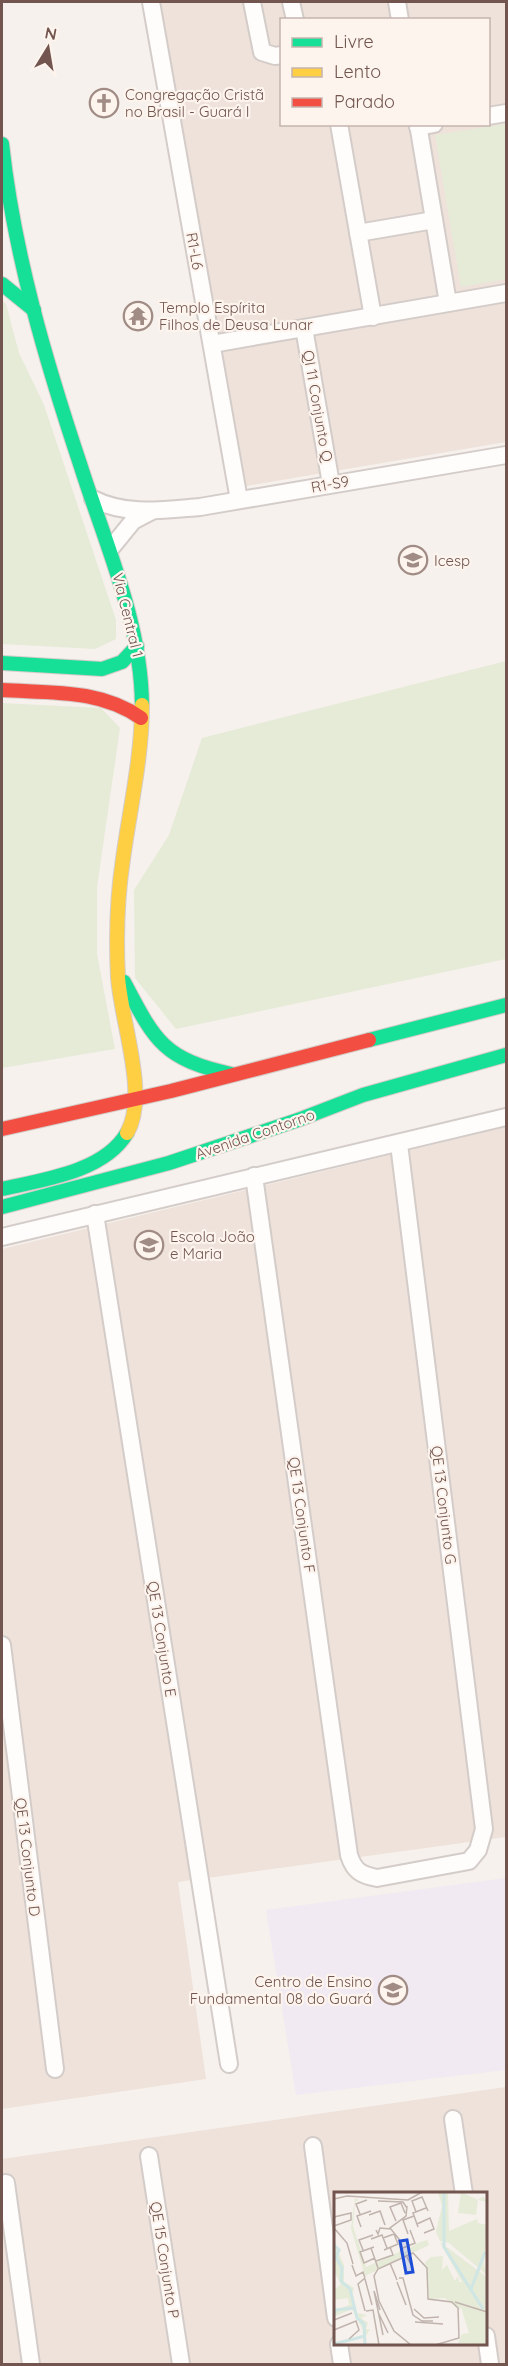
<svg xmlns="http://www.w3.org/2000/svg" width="508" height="2366" font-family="Quicksand,sans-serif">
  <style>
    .residential { fill: #eee2da; fill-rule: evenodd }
    .education { fill: #f1eaf2 }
    .green { fill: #e6ebd8 }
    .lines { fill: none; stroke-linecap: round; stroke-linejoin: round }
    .street-casing { stroke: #d4ccc9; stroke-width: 20 }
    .fast-casing { stroke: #d5ccc8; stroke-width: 16 }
    .slow-casing { stroke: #d5ccc8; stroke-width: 16 }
    .jam-casing { stroke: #d5ccc8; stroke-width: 16 }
    .street { stroke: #fefdfc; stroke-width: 16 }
    .fast { stroke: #16e098; stroke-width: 14 }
    .slow { stroke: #ffcf43; stroke-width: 14 }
    .jam { stroke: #f24e42; stroke-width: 14 }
    .labels { text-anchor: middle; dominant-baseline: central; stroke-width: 4.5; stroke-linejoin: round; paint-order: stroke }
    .poi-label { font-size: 15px; fill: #71554e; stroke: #fdf4ee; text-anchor: start }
    .street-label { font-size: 15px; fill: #71554e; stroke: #fdf4ee }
    .inset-river { fill: none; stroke: #cfe6e4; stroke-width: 3 }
    .inset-road { fill: none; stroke: #c1b3ad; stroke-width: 1.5 }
    .view { fill: #1d4ed8; fill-opacity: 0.15; stroke: #1d4ed8; stroke-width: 3 }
    .inset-edge { fill: none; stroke: #71554e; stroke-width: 3 }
  </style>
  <rect width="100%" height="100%" fill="#f6f1ec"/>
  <g class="residential">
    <path d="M158 2H506V442L241 487ZM282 20H488V124H282Z"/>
    <path d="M506 1127V1837L178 1882 206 2079 2 2109V1249Z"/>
    <path d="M506 2087V2364H2V2159ZM336 2194H486V2344H336Z"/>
  </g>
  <path class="education" d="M506 1878V2070L296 2095 266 1910Z"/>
  <g class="green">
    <path d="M506 124V279L461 287 435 135Z"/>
    <path d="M2 300 6 304 19 353 44 405 116 620V639L95 649 2 644Z"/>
    <path d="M506 661V959L176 1029 135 978 134 890 169 835 202 738Z"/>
    <path d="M2 703 101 708 120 728 97 887V954L115 1049 2 1068Z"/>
  </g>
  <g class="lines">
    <g class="street-casing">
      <g id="street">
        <path d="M151 2 239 500"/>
        <path d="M252 2 262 52 275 56 282 55"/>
        <path d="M291 2 295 20"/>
        <path d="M397 2 400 20"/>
        <path d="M488 116 506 113"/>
        <path d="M339 124 373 317"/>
        <path d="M418 124 448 303"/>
        <path d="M418 127 434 124"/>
        <path d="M358 233 434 220"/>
        <path d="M304 328 331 484"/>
        <path d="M212 344 506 293"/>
        <path d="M93 499C126 516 163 510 200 507L506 455"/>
        <path d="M111 548 133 521 152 511"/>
        <path d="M254 1176 349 1855C354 1871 361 1875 377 1878L469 1861 478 1850 484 1829 399 1144"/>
        <path d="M95 1214 229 2064"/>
        <path d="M2 1237 506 1117"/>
        <path d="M2 1645 55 2069"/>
        <path d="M453 2119 464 2194"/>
        <path d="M313 2146 336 2318"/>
        <path d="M149 2156 181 2364"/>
        <path d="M6 2183 31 2364"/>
        <path d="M486 2336 490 2364"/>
        <path d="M339 2344 342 2364"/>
      </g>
    </g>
    <g class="fast-casing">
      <g id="fast">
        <path d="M2 144C14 254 46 362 81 467 106 546 141 621 142 705"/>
        <path d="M2 284 34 310"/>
        <path d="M2 663 102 669 122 662 137 646"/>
        <path d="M124 982C155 1041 163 1059 231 1074"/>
        <path d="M369 1040 506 1005"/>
        <path d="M2 1189C42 1180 104 1172 127 1133"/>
        <path d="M2 1207 169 1163 298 1120 363 1095 506 1055"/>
      </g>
    </g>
    <g class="slow-casing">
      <path id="slow" d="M127 1133C149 1095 121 1022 118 977 116 938 117 898 123 859 130 808 142 757 142 705"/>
    </g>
    <g class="jam-casing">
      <g id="jam">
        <path d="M2 690C50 693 100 689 141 718"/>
        <path d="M2 1129 171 1091 369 1040"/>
      </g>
    </g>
    <use href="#street" class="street"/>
    <use href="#fast" class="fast"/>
    <use href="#slow" class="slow"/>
    <use href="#jam" class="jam"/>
  </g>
  <defs>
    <g id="church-ring" transform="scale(1.5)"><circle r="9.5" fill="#fdf4ee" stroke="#a08c85" stroke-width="1.5"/><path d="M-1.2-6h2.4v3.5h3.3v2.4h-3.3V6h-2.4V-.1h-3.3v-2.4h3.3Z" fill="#a08c85"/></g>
    <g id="temple-ring" transform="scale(1.5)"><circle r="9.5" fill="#fdf4ee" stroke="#a08c85" stroke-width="1.5"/><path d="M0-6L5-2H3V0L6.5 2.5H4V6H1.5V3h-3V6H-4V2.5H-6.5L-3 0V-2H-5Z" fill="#a08c85"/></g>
    <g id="university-ring" transform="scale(1.5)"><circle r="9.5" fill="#fdf4ee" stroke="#a08c85" stroke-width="1.5"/><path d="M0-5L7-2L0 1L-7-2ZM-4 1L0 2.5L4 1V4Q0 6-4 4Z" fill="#a08c85"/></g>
    <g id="school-ring" transform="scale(1.5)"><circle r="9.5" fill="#fdf4ee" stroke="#a08c85" stroke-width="1.5"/><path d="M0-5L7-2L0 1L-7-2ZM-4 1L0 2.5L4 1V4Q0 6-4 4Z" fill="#a08c85"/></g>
  </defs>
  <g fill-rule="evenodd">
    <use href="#church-ring" x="104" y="103"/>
    <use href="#temple-ring" x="138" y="316"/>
    <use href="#university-ring" x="413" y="560"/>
    <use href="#school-ring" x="149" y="1245"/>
    <use href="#school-ring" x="393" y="1990"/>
  </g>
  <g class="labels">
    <g class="poi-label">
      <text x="125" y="94">Congregação Cristã<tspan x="125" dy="17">no Brasil - Guará I</tspan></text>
      <text x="159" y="307">Templo Espírita<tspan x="159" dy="17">Filhos de Deusa Lunar</tspan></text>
      <text x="434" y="560">Icesp</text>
      <text x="170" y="1236">Escola João<tspan x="170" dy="17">e Maria</tspan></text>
      <text x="372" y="1981" text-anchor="end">Centro de Ensino<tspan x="372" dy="17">Fundamental 08 do Guará</tspan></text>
    </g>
    <g class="street-label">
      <text transform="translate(195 251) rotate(80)">R1-L6</text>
      <text transform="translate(318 406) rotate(80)">QI 11 Conjunto Q</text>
      <text transform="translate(330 484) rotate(-10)">R1-S9</text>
      <text transform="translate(128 615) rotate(76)">Via Central 1</text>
      <text transform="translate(255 1134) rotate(-19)">Avenida Contorno</text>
      <text transform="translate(444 1505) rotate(83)">QE 13 Conjunto G</text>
      <text transform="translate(302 1515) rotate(82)">QE 13 Conjunto F</text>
      <text transform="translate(162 1639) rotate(81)">QE 13 Conjunto E</text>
      <text transform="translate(28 1857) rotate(83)">QE 13 Conjunto D</text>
      <text transform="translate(165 2260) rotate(81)">QE 15 Conjunto P</text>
    </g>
  </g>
  <g transform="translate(334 2192)">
    <rect width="153" height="153" fill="#f6f1ec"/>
    <path d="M104 0H114L115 39 143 27 144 31 153 33 150 72 153 83 115 51 106 49 102 40 108 14ZM127 0 144 8 149 4 153 10 144 8 142 23 124 21ZM21 6 25 8 21 10 19 34 32 75 65 60 67 53 70 61 81 52 93 48 95 53 31 84 17 36ZM106 50 153 85V153L124 151 128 142 135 141 127 115 125 118 111 106 95 107 91 70 97 65 109 64 108 78 113 73 121 89 124 84 125 90H128ZM0 51 10 73V90L20 96 18 105 23 121 33 123 27 126 34 131 32 137H36L32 144 18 117 0 125 1 118 15 113 14 106 0 108V98L7 92 0 79Z" fill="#e6ebd8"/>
    <path class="inset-river" d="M110 0V55L149 117M0 53 5 58 2 65 8 76 7 89 16 97 23 126 30 132 31 153M137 97 151 60M0 123 2 118 20 116M0 152 31 144"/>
    <path class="inset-road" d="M0 7 13 4 74 8 88 0M44 9 69 10 73 16M82 20 78 9 88 5 94 19M26 22 22 12 33 8M35 23 46 19 51 33M0 25 17 21V28L0 34M62 29 56 15 67 11 71 21M83 32 96 26 100 37 90 41M27 35 23 24 37 19M84 35 79 21 92 16M0 36 13 51 19 72M42 38 44 42 46 36 57 37M74 42 69 28 80 24M49 46 60 42 64 52 50 58M37 47 48 43 53 56M40 55 26 60 30 71 41 66M37 56 44 76M69 56 81 51 76 38M29 58 25 48 39 43M68 65 65 47 56 36 72 24 73 14M73 65 77 73 75 64M42 69 59 63 56 55M56 71 63 88M18 73 22 84 29 80 31 86M31 86 24 92 31 119M65 86H69L79 123 88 129H99M31 87 38 113M63 90 72 113M40 99 49 143M40 99 46 118M121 110 153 120M80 117 90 126 105 125M32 119 39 118 45 153M44 120 54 141M0 128 18 121M81 130 109 132M0 138 22 129 25 138 15 147M77 153 60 139 45 109 40 84 44 77 79 61 93 76 94 107 118 110 124 116 125 146 101 153"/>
    <path class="view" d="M73 48 79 80 72 81 66 49Z"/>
    <rect width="153" height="153" class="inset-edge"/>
  </g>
  <rect width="508" height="2366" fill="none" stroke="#71554e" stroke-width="6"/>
  <rect x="280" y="18" width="210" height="108" fill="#fdf4ee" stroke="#c5b4ae" stroke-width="1.5"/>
  <rect x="292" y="38" width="30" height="9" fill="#16e098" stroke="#c5b4ae" stroke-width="1.5"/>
  <text x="334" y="48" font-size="18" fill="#71554e">Livre</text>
  <rect x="292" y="68" width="30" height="9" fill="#ffcf43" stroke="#c5b4ae" stroke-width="1.5"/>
  <text x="334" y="78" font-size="18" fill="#71554e">Lento</text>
  <rect x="292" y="98" width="30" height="9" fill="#f24e42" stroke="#c5b4ae" stroke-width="1.5"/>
  <text x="334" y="108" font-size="18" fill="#71554e">Parado</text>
  <g transform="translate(48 48) rotate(11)" stroke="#fdf4ee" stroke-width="4.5" paint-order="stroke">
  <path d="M0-4.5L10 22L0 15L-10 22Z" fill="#71554e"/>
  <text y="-9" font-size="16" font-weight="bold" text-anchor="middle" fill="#71554e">N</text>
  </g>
</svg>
